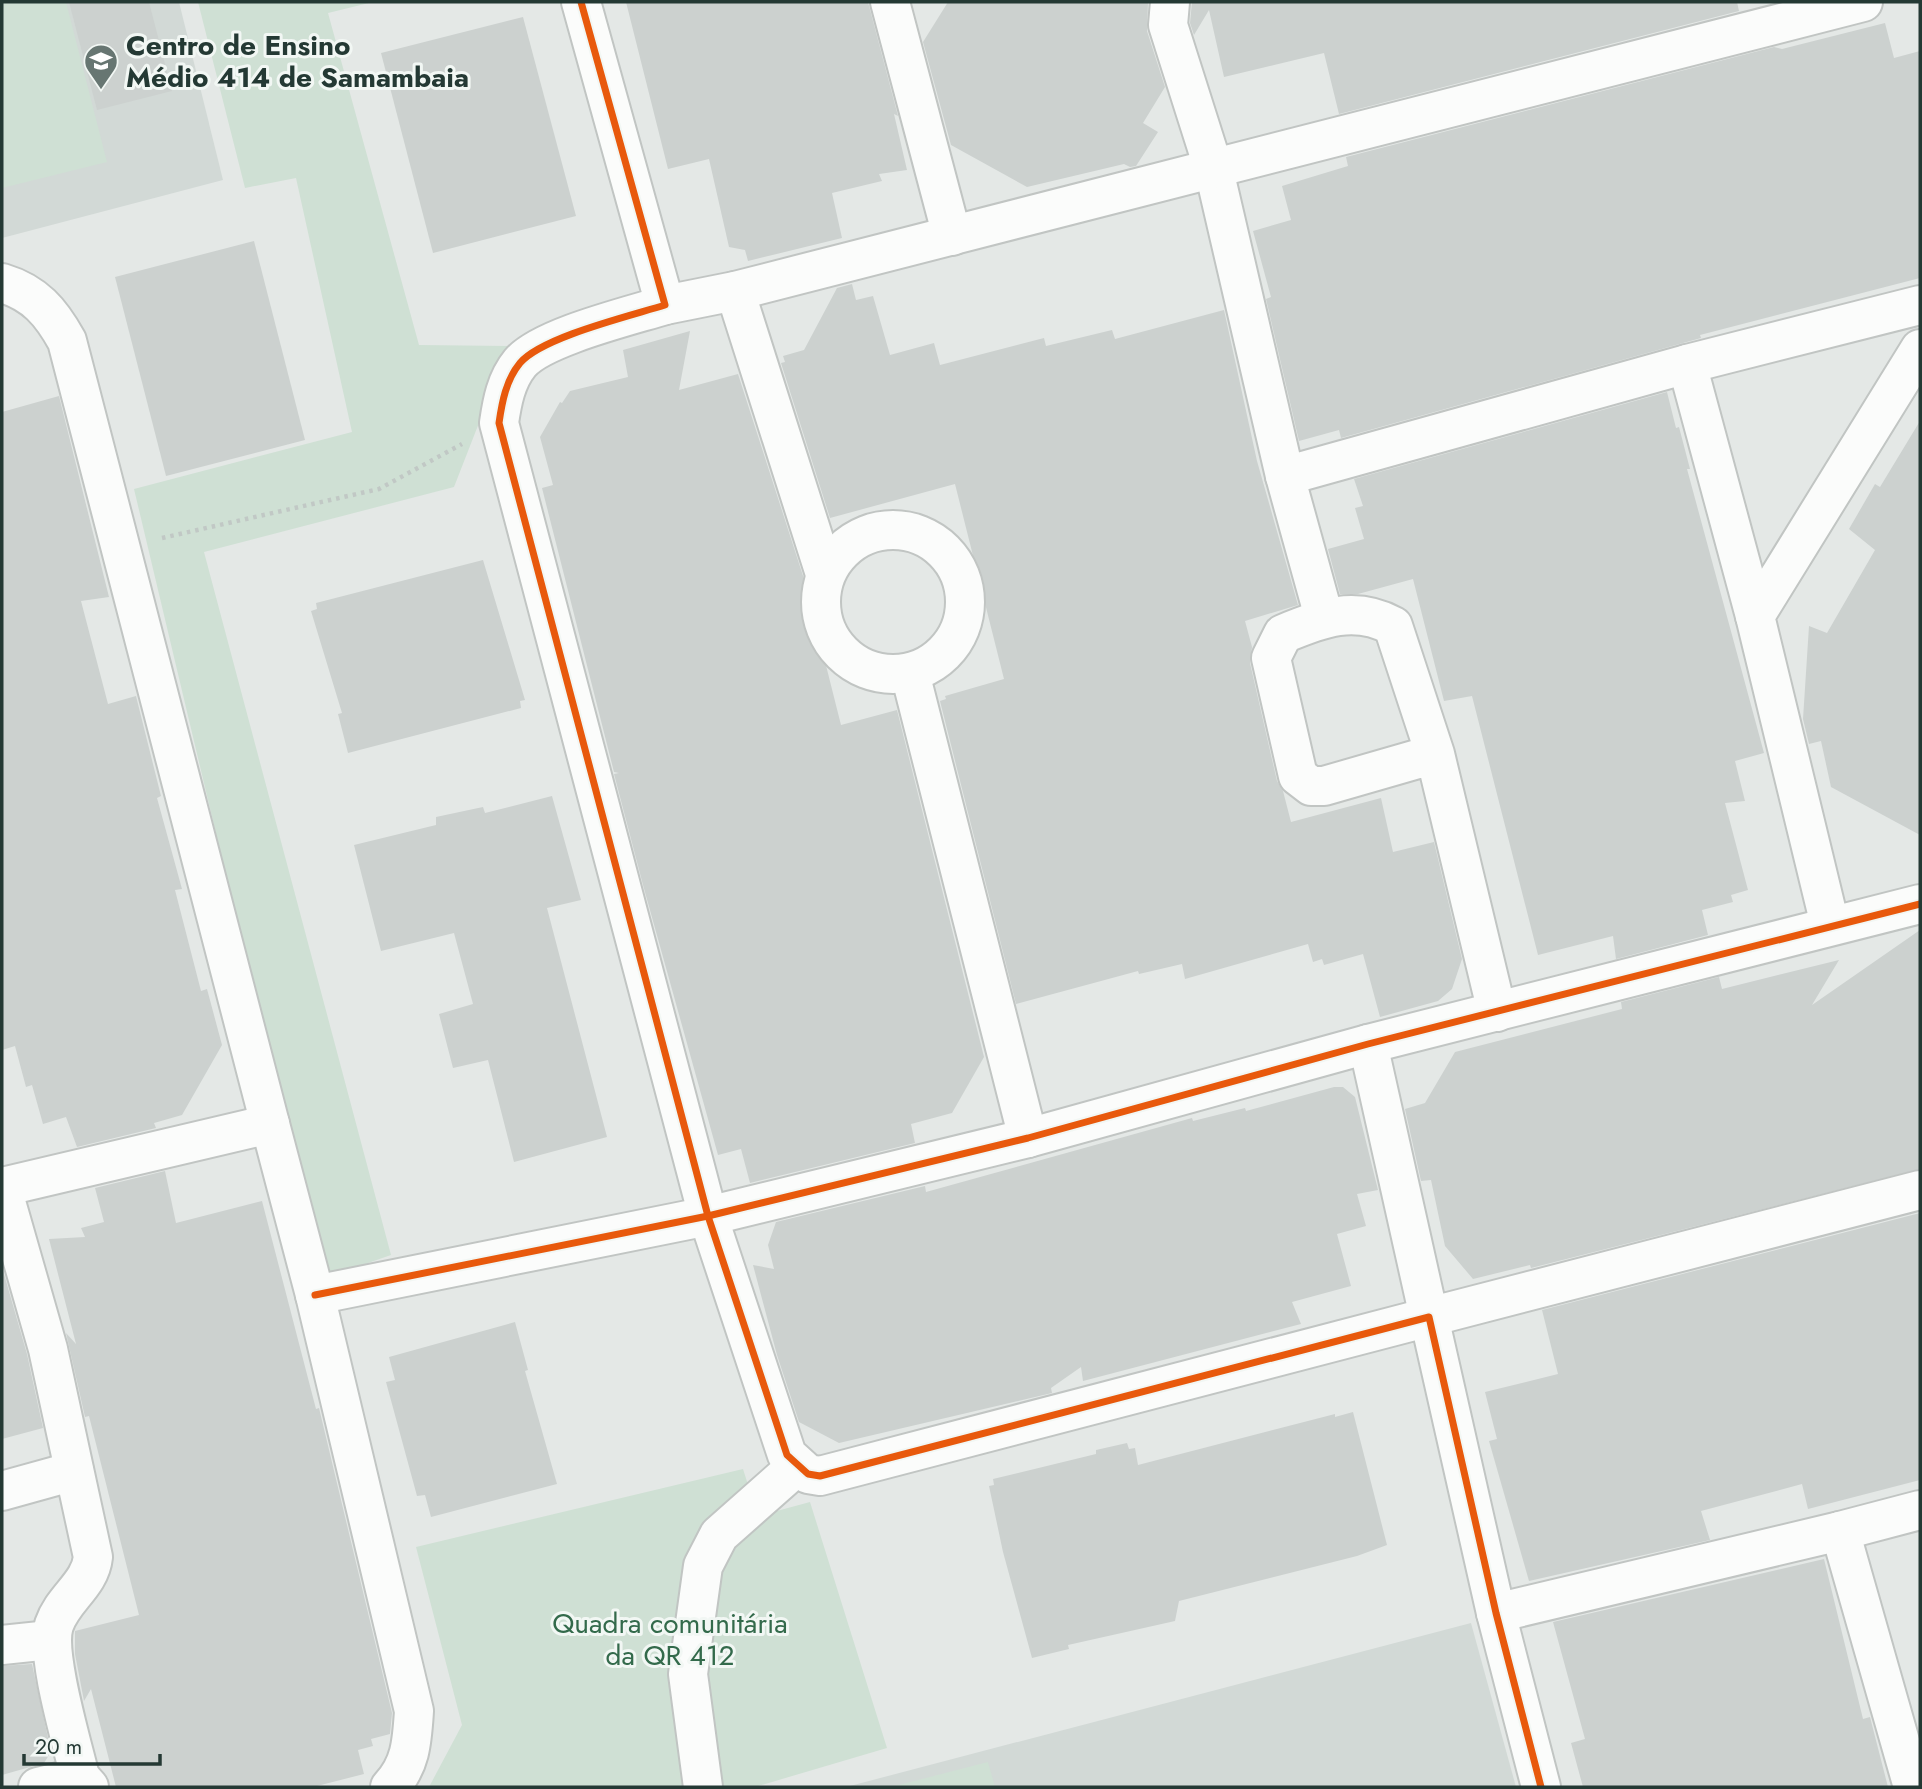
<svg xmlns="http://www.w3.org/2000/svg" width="1922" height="1789" font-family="Jost,sans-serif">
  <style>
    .built { fill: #d2d9d6 }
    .green { fill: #cfe0d4 }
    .building { fill: #ccd1cf }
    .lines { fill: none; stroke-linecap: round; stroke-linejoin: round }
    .minor-casing { stroke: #c1c5c3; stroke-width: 42 }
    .path { stroke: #c1c8c5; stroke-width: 4.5; stroke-dasharray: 3.5 5; stroke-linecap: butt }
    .minor { stroke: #fbfcfb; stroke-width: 38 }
    .cycleway-casing { stroke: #f2f7f4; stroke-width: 11 }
    .cycleway { stroke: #e8590c; stroke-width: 7 }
    .labels { text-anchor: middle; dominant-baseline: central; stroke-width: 6; stroke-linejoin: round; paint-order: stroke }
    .poi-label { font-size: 28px; font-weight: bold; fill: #243934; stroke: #f2f7f4; text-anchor: start }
    .park-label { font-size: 28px; fill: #336a4b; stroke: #f2f7f4 }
  </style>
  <rect width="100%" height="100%" fill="#e4e8e6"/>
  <g class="built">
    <path d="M2 2H179L223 180 2 238Z"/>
    <path d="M1471 1623 1516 1787H846Z"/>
  </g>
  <g class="green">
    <path d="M2 2H66L107 162 2 188Z"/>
    <path d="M198 2H373L328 13 419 345 509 346 454 487 204 552 391 1255 322 1279 134 489 352 432 296 178 245 188Z"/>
    <path d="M743 1469 758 1516 810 1502 887 1748 755 1787H429L462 1725 416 1547Z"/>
    <path d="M988 1762 995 1787H891Z"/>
  </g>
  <g class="building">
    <path d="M69 2H149L172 91 97 110Z"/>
    <path d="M626 2H868L898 116 894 114 907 170 879 174 882 181 832 193 842 238 748 261 745 250 729 247 709 159 668 169Z"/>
    <path d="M948 2H1148L1147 31 1165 87 1143 123 1158 132 1136 166 1130 167 1124 164 1027 187 951 145 923 42Z"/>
    <path d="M1192 2H1737L1739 11 1339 114 1324 53 1224 77 1209 10 1194 35 1190 23Z"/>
    <path d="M523 17 576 216 433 253 381 53Z"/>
    <path d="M1885 23 1894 58 1920 51V278L1700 335 1701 338 1341 438 1339 430 1299 441 1266 299 1271 297 1253 231 1291 220 1282 186 1348 166 1346 157 1774 47 1782 49Z"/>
    <path d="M254 241 305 440 166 476 115 277Z"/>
    <path d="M852 284 856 300 873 296 890 355 934 343 940 365 1044 338 1046 346 1112 330 1115 339 1224 310 1257 461 1298 605 1245 621 1252 647 1250 663 1277 781 1283 791 1291 822 1381 798 1393 852 1434 842 1462 959 1452 989 1438 1001 1380 1017 1363 954 1324 965 1322 959 1313 962 1308 944 1185 979 1182 964 1139 974 1138 971 1016 1004 940 701 946 699 945 696 1004 679 955 484 830 518 781 363 785 362 783 356 804 350 837 288Z"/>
    <path d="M690 331 679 390 738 374 805 582 841 725 897 710 984 1057 952 1113 911 1124 915 1143 750 1183 741 1149 718 1155 643 885 614 774 619 773 614 772 542 488 553 485 540 437 560 402 562 403 570 391 628 377 623 350Z"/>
    <path d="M1667 392 1676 428 1679 427 1690 469H1687L1764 753 1735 761 1745 801 1725 803 1748 890 1731 895 1733 902 1702 910 1708 935 1616 959 1613 936 1538 955 1472 696 1444 701 1413 579 1358 594H1340L1328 549 1364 539 1355 508 1363 506 1354 479Z"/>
    <path d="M59 396 109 597 81 601 108 704 136 696 161 796 157 798 182 889 175 890 201 991 207 989 222 1045 182 1115 154 1123 156 1128 77 1147 66 1117 43 1124 32 1085 26 1087 15 1046 2 1050V412Z"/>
    <path d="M1920 421V835L1831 787 1821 741 1809 744 1803 719 1809 626 1827 633 1875 550 1849 529 1875 484 1880 487Z"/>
    <path d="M483 560 525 700 520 701 521 708 348 753 338 714 342 713 311 611 317 609 316 603Z"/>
    <path d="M552 796 581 900 547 908 607 1137 514 1162 488 1060 453 1068 439 1014 473 1004 454 933 381 951 354 845 436 825V817L483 807 485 813Z"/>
    <path d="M1920 930V1169L1531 1268 1530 1265 1473 1279 1445 1246 1431 1180 1421 1181 1405 1109 1425 1103 1455 1052 1622 1009 1621 1002 1719 977 1722 989 1839 960 1812 1005Z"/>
    <path d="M1334 1087H1343L1355 1097 1378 1190 1357 1194 1366 1226 1337 1234 1351 1286 1292 1302 1301 1324 1083 1381 1081 1367 1051 1388 1052 1393 839 1443 799 1422 777 1355 753 1265 774 1269 768 1245 776 1222 925 1186 926 1192 1192 1118 1193 1121 1245 1108 1246 1111Z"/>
    <path d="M165 1171 176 1223 262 1201 316 1409 319 1408 392 1713 390 1734 371 1739 373 1746 358 1750 364 1774 313 1787H116L91 1689 84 1701 75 1654V1631L139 1615 89 1416 85 1417 66 1333 76 1344 49 1239 85 1237 81 1228 104 1222 95 1188Z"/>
    <path d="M1920 1213V1480L1808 1509 1802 1484 1701 1511 1710 1540 1529 1581 1489 1441 1497 1439 1485 1392 1558 1374 1542 1310Z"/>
    <path d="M2 1267 27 1354 43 1428 2 1439Z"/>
    <path d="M515 1322 528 1370 525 1371 557 1484 431 1517 425 1495 417 1496 386 1382 395 1380 389 1357Z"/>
    <path d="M1353 1412 1387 1545 1357 1556 1179 1601 1175 1621 1068 1645 1069 1649 1032 1658 1003 1552 989 1486 994 1485 993 1479 1096 1454V1450L1127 1443 1129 1449 1135 1448 1138 1465 1335 1414V1417Z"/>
    <path d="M1824 1559 1863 1719 1870 1717 1888 1787H1583L1571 1743 1585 1739 1553 1622Z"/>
    <path d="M32 1664 51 1752 44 1763 2 1775V1666Z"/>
  </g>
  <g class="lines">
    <g class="minor-casing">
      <g id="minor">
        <path d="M581 2 665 305C630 316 542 337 520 363 506 380 502 402 499 423L708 1216 787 1455 808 1474 820 1476 1429 1317 1496 1613 1541 1787"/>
        <path d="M890 2 952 236"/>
        <path d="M1170 2 1168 25 1214 170 1285 476 1324 617"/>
        <path d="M2 283C35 293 51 312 67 341L270 1124"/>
        <path d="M735 291 825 574"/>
        <path d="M665 305 735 291 1863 2"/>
        <path d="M1687 364 1755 616"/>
        <path d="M1285 476 1687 364 1920 305"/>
        <circle cx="893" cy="602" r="72"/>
        <path d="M910 673 1028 1138"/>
        <path d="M1435 754 1324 786H1311L1298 776 1271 658 1283 634C1321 618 1355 605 1393 626L1435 754 1497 1012"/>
        <path d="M1830 925 1755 616 1920 349"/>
        <path d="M1368 1044 1429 1317 1920 1190"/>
        <path d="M2 1187 270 1124 315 1295 414 1711C412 1741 411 1765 390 1787"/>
        <path d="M2 1188 48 1349 93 1557C90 1585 63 1598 54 1625 45 1654 72 1743 80 1777"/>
        <path d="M315 1295 708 1216 1028 1138 1368 1044 1920 904"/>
        <path d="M2 1491 74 1471"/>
        <path d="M1840 1531 1920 1510"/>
        <path d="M1496 1613 1840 1531 1913 1787"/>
        <path d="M2 1645 50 1640"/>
        <path d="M38 1787 80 1777 89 1787"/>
        <path d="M703 1787 688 1674 703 1566 719 1535 797 1466"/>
      </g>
    </g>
    <path class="path" d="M162 538 379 489 462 444"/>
    <use href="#minor" class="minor"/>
    <g class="cycleway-casing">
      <g id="cycleway">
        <path d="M581 2 665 305C630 316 542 337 520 363 506 380 502 402 499 423L708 1216 787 1455 808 1474 820 1476 1429 1317 1496 1613 1541 1787"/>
        <path d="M315 1295 708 1216 1028 1138 1368 1044 1920 904"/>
      </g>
    </g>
    <use href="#cycleway" class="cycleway"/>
  </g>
  <defs>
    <g id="school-pin" transform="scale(1.75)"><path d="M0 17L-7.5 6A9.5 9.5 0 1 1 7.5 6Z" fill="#677672" stroke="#f2f7f4"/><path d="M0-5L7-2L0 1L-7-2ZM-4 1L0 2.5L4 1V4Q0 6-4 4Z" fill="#fff"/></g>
  </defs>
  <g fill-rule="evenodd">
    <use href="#school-pin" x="101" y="61"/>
  </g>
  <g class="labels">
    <g class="poi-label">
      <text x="126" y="45">Centro de Ensino<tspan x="126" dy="32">Médio 414 de Samambaia</tspan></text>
    </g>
    <g class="park-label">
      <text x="670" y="1623">Quadra comunitária<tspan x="670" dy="32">da QR 412</tspan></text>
    </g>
  </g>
  <rect width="1922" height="1789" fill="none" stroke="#243934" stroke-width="7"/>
  <path d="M24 1754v10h136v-10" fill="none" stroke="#243934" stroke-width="3.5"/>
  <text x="35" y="1754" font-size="21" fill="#243934" stroke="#f2f7f4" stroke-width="5" paint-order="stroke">20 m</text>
</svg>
